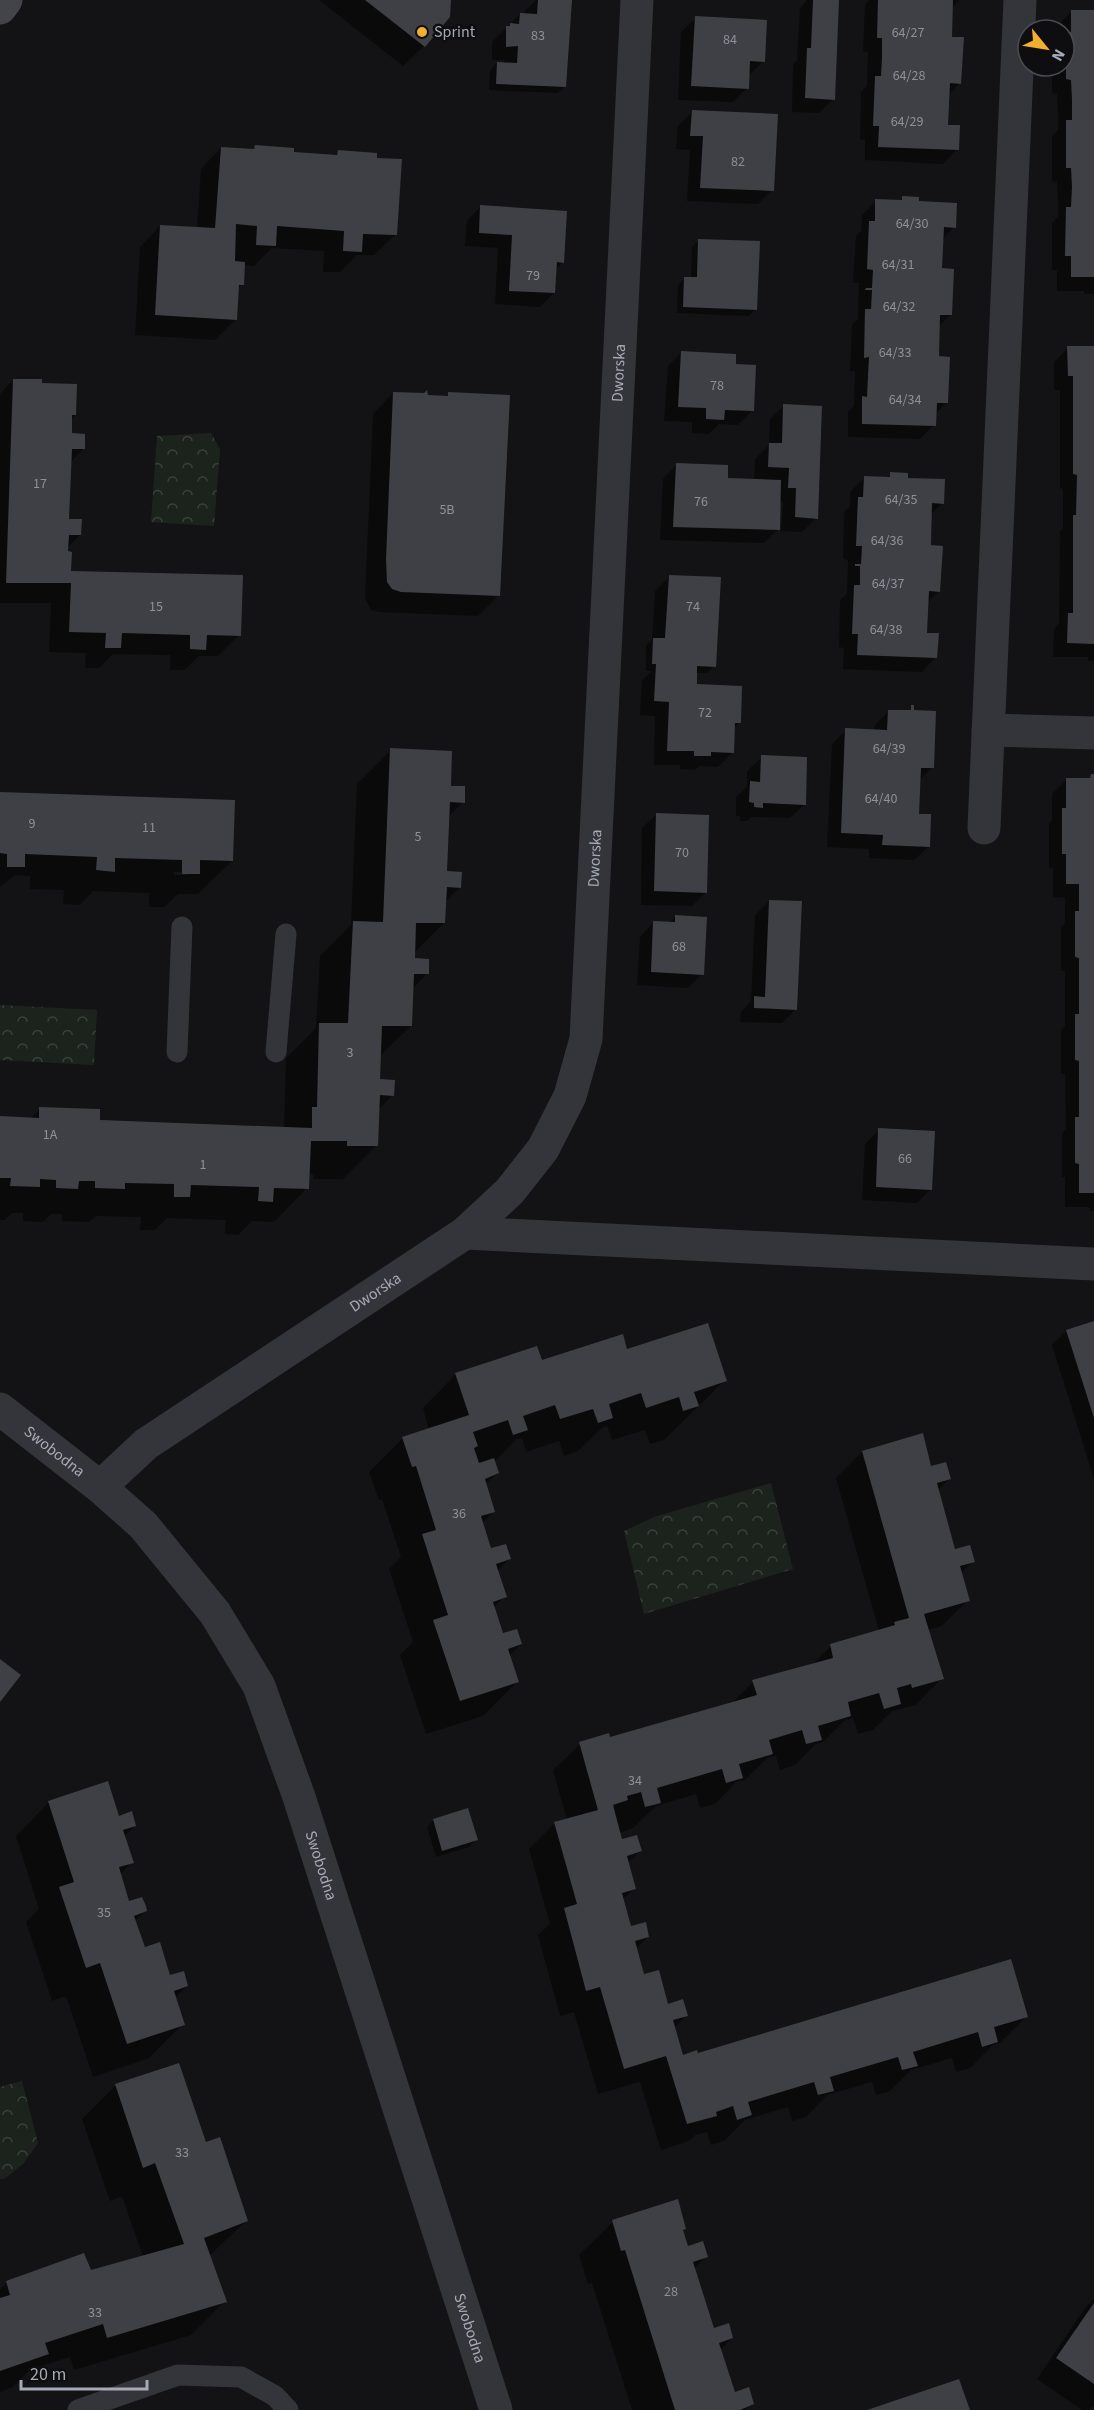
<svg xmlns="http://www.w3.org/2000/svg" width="1094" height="2410" font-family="'Source Sans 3',sans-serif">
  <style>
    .forest { fill: url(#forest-crowns) }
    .shadow { fill: #0007; fill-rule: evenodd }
    .building { fill: #3f4045 }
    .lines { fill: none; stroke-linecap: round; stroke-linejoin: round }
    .lane { stroke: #34353a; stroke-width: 21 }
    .street { stroke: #34353a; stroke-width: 33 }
    .secondary { stroke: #42444a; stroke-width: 33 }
    .poi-dot { fill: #f1ae2f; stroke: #0e0e10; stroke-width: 2 }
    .labels { text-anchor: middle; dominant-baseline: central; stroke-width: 5; stroke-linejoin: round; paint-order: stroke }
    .number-label { font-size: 14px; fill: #8c9099 }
    .poi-label { font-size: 16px; fill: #a5aab5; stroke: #0e0e10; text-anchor: start }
    .street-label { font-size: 16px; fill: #a5aab5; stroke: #0e0e10 }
  </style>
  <defs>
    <pattern id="forest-crowns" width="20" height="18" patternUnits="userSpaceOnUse" patternTransform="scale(1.5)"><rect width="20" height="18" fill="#1c231c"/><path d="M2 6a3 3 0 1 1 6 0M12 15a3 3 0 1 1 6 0" fill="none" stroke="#3a403b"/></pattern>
  </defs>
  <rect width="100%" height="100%" fill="#131315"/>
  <g class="forest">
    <path d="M211 433 220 449 214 526 151 522 157 436Z"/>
    <path d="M0 1005 97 1010 94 1065 0 1060Z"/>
    <path d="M771 1483 793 1569 644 1614 624 1531 654 1517Z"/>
    <path d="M22 2081 38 2143 23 2164 4 2179H0V2087Z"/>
  </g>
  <g class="shadow">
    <path d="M319 0H450L424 46 403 66Z"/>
    <path d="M536 0H571L565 86 558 93 489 90 490 70 497 63 504 64V60H492V42L520 14H524L525 11Z"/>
    <path d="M807 0H838L834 99 819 113 792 112 793 64 797 60 800 8Z"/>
    <path d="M870 0H959L952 8 951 38 960 83 948 95 947 126 957 149 943 164 865 160V140L860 139 861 92 867 86 868 52 863 51 865 4Z"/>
    <path d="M1072 11H1094V294H1084V291H1057V270H1052V223L1058 217V202L1057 181 1052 182V135L1058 130V115L1057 94 1052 93V66H1064V30H1057V26Z"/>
    <path d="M696 18 764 61 749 75 747 88 733 102 678 100 681 32Z"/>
    <path d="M692 112 772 190 758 204 687 201 690 150 676 149 678 126Z"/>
    <path d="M256 147 292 153 334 156 338 152 395 235 374 255H357L340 272H323L324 251 272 248 254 266 243 265 242 284 237 289 236 319 215 340 135 335 140 247 160 226 197 228 201 169 221 148 252 150Z"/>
    <path d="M903 198 917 203 954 227 942 240 940 270 950 315 938 327 937 358 947 402 935 414 934 425 920 439 848 437V412L854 406 855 371H850L852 325 858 319V306L859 283H853L856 237 861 231 862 215 876 201 899 202Z"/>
    <path d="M481 206 563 262 555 270 554 293 540 307 495 304 498 248 465 246 467 221Z"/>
    <path d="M699 240 756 309 749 316 677 313 678 285 685 278 691 279 692 247Z"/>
    <path d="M1068 348H1094V661H1088V657H1053L1054 629 1059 623 1060 531 1063 528V489L1060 488V390H1054V362Z"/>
    <path d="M682 352 734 365 752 411 738 425 719 424 709 434 692 433V422L664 421 668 366Z"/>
    <path d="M13 380 41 385 75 415 71 419 70 435 83 449 70 463 68 520 80 535 67 548 70 573 239 635 218 656H199L184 670H170V655L113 654 99 668H85L86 653 49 652 51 603H0V394Z"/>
    <path d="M393 393 445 398 449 394 509 396 499 595 478 616 379 612 371 610 365 598 373 414Z"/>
    <path d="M784 405 816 518 802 532 781 531 783 502H779L778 529 764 543 660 540 663 479 677 464 726 480 754 481 755 459 769 445 770 419Z"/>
    <path d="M891 474 906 479 943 503 930 515 929 546 939 591 927 603 925 634 936 657 922 672 843 669 844 648 839 647 840 600 847 594 848 560 843 559 844 512 850 507V492L865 477 887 478Z"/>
    <path d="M669 577 714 666 707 673H696V685L739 722 734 728 733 752 718 767 699 766 695 770 680 769V765H654L655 716 640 715 642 680 652 671H646V646L652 640 655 591Z"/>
    <path d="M889 711 932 767 919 781 918 815 929 846 914 860 869 858V849L827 847 832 744 846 730 874 731V726Z"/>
    <path d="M391 750 450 787 463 802 448 817 445 872 460 887 444 903V923L414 953V960L427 974 412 989 411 1026 379 1057V1081L393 1095 378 1110 377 1145 343 1179H314L313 1174H308L307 1188 274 1222 252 1221 238 1235 225 1234 226 1220 167 1218 155 1230H140L141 1217 96 1216 89 1222 62 1221V1214H51L43 1222 23 1221V1213H12L5 1220H0V1118L30 1119 40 1109 98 1121 284 1128 286 1058 316 1028 320 956 351 925 357 784Z"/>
    <path d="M762 757 805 804 790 818 752 817 747 821H740V816H736V797L747 787V771Z"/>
    <path d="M1091 776H1094V1211H1090L1089 1207H1065V1177H1062V1133L1066 1129 1065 1074H1061V1030L1065 1026V971H1061V927L1065 923V898L1053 897V868H1049V824L1052 820V794L1067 779H1088Z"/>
    <path d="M0 793 232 861 198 894H178L164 907H149V893L93 891 80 905 63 904 64 890 30 889V876L15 875 0 887ZM174 872H190L187 875H174Z"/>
    <path d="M657 814 706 892 692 906 641 905 642 828Z"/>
    <path d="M769 901 796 1009 782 1023 740 1022 741 1012 751 1001 755 915Z"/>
    <path d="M676 916 702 974 688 988 637 985 640 937 654 922 669 923Z"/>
    <path d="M879 1130 931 1189 917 1203 862 1200 865 1144Z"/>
    <path d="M1094 1323V1479L1052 1345 1066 1331Z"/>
    <path d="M626 1351 725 1380 664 1440 650 1444 645 1430 612 1440 607 1426 602 1428 578 1451 564 1456 559 1441 526 1452 522 1438 516 1439 494 1462 497 1473 485 1485 494 1511 481 1524 490 1550 509 1559 497 1571 505 1596 493 1608 502 1635 521 1644 509 1656 517 1682 483 1716 426 1734 400 1655 413 1642 389 1569 401 1557 382 1499 379 1500 369 1472 403 1438 429 1430 423 1408 456 1374Z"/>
    <path d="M862 1452 930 1468 949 1479 937 1491 954 1551 973 1561 961 1573 968 1600 942 1626 928 1630 942 1678 916 1705 892 1711 873 1730 858 1734 853 1718 845 1720 823 1742 816 1744 795 1765 780 1770 776 1756 767 1758 745 1780 736 1782 715 1804 700 1808 696 1794 656 1806 633 1828 619 1833 621 1841 640 1851 628 1863 635 1888 622 1900 630 1928 648 1937 636 1949 643 1976 667 2006 686 2016 674 2028 682 2056 1026 2017 1000 2043 993 2045 970 2068 956 2072 952 2058 911 2070 890 2091 876 2095 872 2082 827 2095 806 2117 792 2121 788 2107 745 2120 724 2141 711 2145 707 2132 695 2135 689 2141 661 2150 640 2082 598 2094 574 2012 560 2016 538 1935 550 1924 529 1849 555 1823 567 1820 553 1770 580 1744 609 1739 730 1705 753 1682 811 1666 831 1646 879 1631 836 1478Z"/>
    <path d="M49 1802 118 1818 135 1826 124 1836 132 1862 120 1875 129 1903 145 1911 134 1922 144 1949 169 1977 187 1986 175 1998 183 2024 149 2058 93 2077 66 1996 52 2001 26 1922 39 1909 16 1836Z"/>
    <path d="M434 1820 476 1840 469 1847 436 1857 427 1827Z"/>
    <path d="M116 2085 205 2144 247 2220 209 2256 225 2301 191 2335 74 2370 70 2357 31 2369 13 2387 0 2392V2289L7 2283 90 2272 143 2257 122 2196 110 2201 82 2119Z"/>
    <path d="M613 2222 682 2231 687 2248 706 2256 694 2269 713 2329 732 2338 720 2350 734 2394 752 2403 745 2410H632L592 2283 588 2284 579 2255Z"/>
    <path d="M1094 2299V2405L1089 2410H1082L1037 2379 1085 2308Z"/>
  </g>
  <g class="building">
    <path d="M365 0H451L450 17 425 47Z"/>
    <path d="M538 0H572L566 87 496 84 497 62 517 63 518 46 506 47V26H510V23L519 24 520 13 537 14Z"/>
    <path d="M813 0H839L835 100 805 98 807 48H811Z"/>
    <path d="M878 0H953L952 37H964L961 84 950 83 948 125H960L959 150 878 147 879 126H873L875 76H881L882 58V38H877Z"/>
    <path d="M1071 10H1094V277H1071V256H1065L1066 207H1071L1072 187 1071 168H1066V120H1072V100L1071 80 1066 79V31L1071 32Z"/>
    <path d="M695 16 767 20 765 62 750 61 749 89 691 86Z"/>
    <path d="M692 110 778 114 774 191 700 188 703 136H690Z"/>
    <path d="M255 145 294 148V152L337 155 338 150 377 153V158L402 159 397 235 363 234 362 252 343 251 344 231 277 226 276 246 256 245 257 226 236 224 235 261 245 262 244 285H239L237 320 155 315 160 225 215 228 221 147 254 149Z"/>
    <path d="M902 196 919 197V201L957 203 956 228 944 227 942 268 954 269 952 315H940L939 356 950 357 948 403H937L936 426 862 424V396L867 397 868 376 869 357 864 358 865 309H871L872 290H865L866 288H872L873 270 867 269 869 221H875V199L902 200Z"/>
    <path d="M480 205 567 211 564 263 557 262 555 293 509 291 512 235 479 233Z"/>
    <path d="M698 239 760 241 757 310 683 307 684 277H697Z"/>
    <path d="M1067 346H1094V644L1067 643 1068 613H1073V515H1076L1077 475 1073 474V376H1068Z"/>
    <path d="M681 351 736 354V364L756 365 754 411 725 410 724 420 706 419V408L678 407Z"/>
    <path d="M13 379H42V383L77 384 76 415H72V433L85 434V449H72L69 519H82L81 535H69L68 551 72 552 71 571 243 575 241 636 207 635 206 650 190 649V635L122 633 121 648H105L106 633 69 632 71 583H6Z"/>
    <path d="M427 390 428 395 448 396V392L510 395 500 596 401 592 392 589 387 582 386 559 393 392 424 393Z"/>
    <path d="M783 404 822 406 818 519 795 517 796 488H788L789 468 768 467 769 443H782Z"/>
    <path d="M676 463 728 465V478L781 480 780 530 673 527Z"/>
    <path d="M890 472 908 473V478L945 479 944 504 932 503 931 545 943 546 940 592 929 591 927 633H939L937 658 857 655 858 634H852L854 585H860V566H855V564H861L862 546H856L858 497H863L864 476 890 477Z"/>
    <path d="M669 575 721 577 716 667 697 666V684L742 686 741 723H735L734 753 711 752V756H694V751H667L669 702 654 701 656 664H652L653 638H665Z"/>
    <path d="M911 705H914V710L936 711 934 768H921L919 814H931L930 847 882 845 883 835 841 833 845 728 887 730 888 710H911Z"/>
    <path d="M390 748 452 751 451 786H465V803L450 802 447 871 462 872 461 888 447 887 445 923H416L415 958 429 959V974H414L412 1026H382L380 1079 395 1080 394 1096 380 1095 378 1146H347V1141H311L309 1189 274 1188 273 1202 258 1201 259 1187 191 1185 190 1197H174V1184L125 1183V1189L95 1188V1181H79L78 1189 56 1188V1180L40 1179V1187L10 1186 11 1178H0V1116L39 1118V1107L100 1109V1120L312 1128V1107H317L319 1023H348L353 921 383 922Z"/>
    <path d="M761 755 807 757 806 805 763 803V808L754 807V803L749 802 750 781 760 782Z"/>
    <path d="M1091 774H1094V1193H1079V1164L1075 1163V1117H1079V1061L1075 1060V1014H1079V958L1075 957V911H1079V884H1066V854H1062V808H1066V778H1090Z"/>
    <path d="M0 792 235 800 233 861 200 860V874H182V860L115 858V872L96 870 97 857 25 854V867H7V854L0 853Z"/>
    <path d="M656 813 709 815 707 893 654 891Z"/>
    <path d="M769 900 802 901 797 1010 754 1008V996L765 997Z"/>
    <path d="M675 915 707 917 704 975 651 972 653 921 675 922Z"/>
    <path d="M878 1128 935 1131 932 1190 876 1187Z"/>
    <path d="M1094 1321V1418L1066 1330Z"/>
    <path d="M708 1323 727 1381 694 1392 699 1406 683 1411 679 1397 646 1408 641 1393 609 1404 613 1418 598 1423 593 1409 560 1419 555 1405 523 1416 528 1430 513 1435 508 1420 473 1432 478 1446 474 1448 479 1463 494 1458 499 1473 485 1479 495 1512 481 1516 491 1548 506 1544 511 1559 496 1564 507 1597 493 1602 503 1633 517 1629 522 1644 508 1649 519 1682 460 1701 433 1620 448 1615 422 1534 436 1530 416 1466 412 1467 402 1437 469 1415 455 1373 537 1346 542 1360 623 1334 627 1349Z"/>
    <path d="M923 1433 931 1466 946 1462 951 1479 937 1483 955 1549 970 1545 975 1562 960 1566 970 1601 924 1614 944 1679 912 1688 911 1684 897 1688 901 1704 884 1709 879 1693 848 1702 851 1716 818 1726 822 1740 806 1744 802 1730 769 1740 773 1754 739 1764 743 1778 726 1783 722 1769 657 1788 661 1803 645 1807 641 1792 627 1796 628 1800 613 1805 622 1839 637 1835 642 1851 627 1856 636 1889 622 1893 631 1926 646 1922 649 1937 635 1941 644 1974 659 1970 668 2004 683 1999 688 2016 673 2020 683 2055 697 2050 698 2053 1011 1959 1028 2017 994 2027 998 2042 982 2047 978 2032 913 2052 918 2066 902 2070 898 2057 830 2077 834 2091 818 2095 814 2082 748 2102 752 2115 737 2120 733 2106 716 2112 717 2116 687 2124 666 2056 624 2069 600 1987 586 1991 564 1908 577 1904 554 1822 598 1810 579 1742 609 1733 610 1737 757 1695 752 1680 833 1658 830 1644 895 1625 894 1622 909 1618 862 1451Z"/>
    <path d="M0 1659 21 1675 0 1702Z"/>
    <path d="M108 1781 119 1816 132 1811 136 1826 123 1830 134 1863 119 1867 129 1901 142 1897 146 1906 147 1911 134 1916 145 1947 160 1942 170 1975 184 1971 188 1986 174 1991 185 2025 127 2044 100 1963 86 1968 59 1887 74 1882 48 1801Z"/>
    <path d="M468 1808 478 1840 442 1851 433 1819Z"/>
    <path d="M179 2063 206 2142 220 2137 248 2221 204 2238 227 2302 107 2338 103 2324 45 2343 49 2354 0 2371V2298L10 2295 6 2281 84 2253 91 2270 184 2244 155 2163 143 2168 115 2084Z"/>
    <path d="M678 2199 686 2229 683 2230 688 2246 703 2241 708 2257 693 2262 714 2328 729 2323 733 2338 719 2343 735 2392 749 2387 754 2404 740 2410H675L625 2250 621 2251 612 2220Z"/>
    <path d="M1094 2303V2384L1056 2358Z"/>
    <path d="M959 2379 970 2410H867Z"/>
  </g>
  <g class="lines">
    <g class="lane">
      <path d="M177 1052 182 927"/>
      <path d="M276 1052 286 934"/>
      <path d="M78 2410 178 2375 241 2377 275 2396 288 2410"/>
    </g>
    <g class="street">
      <path d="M988 730 1094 733"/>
      <path d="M984 828 1020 0"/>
      <path d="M465 1233 1094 1264"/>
      <path id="s1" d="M0 1409 100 1487 143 1525 215 1613 259 1686 299 1797 496 2410"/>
      <path id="s2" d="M100 1487 146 1444 465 1233 510 1191 543 1149 570 1096 586 1039 637 0"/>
    </g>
    <path class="secondary" d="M0 8 6 0"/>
  </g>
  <circle class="poi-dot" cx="422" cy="32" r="6"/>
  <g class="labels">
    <g class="number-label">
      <text x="908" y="33">64/27</text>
      <text x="538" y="36">83</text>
      <text x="730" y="40">84</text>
      <text x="909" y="76">64/28</text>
      <text x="907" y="122">64/29</text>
      <text x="738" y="162">82</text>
      <text x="912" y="224">64/30</text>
      <text x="898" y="265">64/31</text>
      <text x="533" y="276">79</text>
      <text x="899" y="307">64/32</text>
      <text x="895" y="353">64/33</text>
      <text x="717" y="386">78</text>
      <text x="905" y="400">64/34</text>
      <text x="40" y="484">17</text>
      <text x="901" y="500">64/35</text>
      <text x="701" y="502">76</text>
      <text x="447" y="510">5B</text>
      <text x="887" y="541">64/36</text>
      <text x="888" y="584">64/37</text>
      <text x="156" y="607">15</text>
      <text x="693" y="607">74</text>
      <text x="886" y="630">64/38</text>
      <text x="705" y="713">72</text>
      <text x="889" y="749">64/39</text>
      <text x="881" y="799">64/40</text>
      <text x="32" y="824">9</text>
      <text x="149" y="828">11</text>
      <text x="418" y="837">5</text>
      <text x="682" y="853">70</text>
      <text x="679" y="947">68</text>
      <text x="350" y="1053">3</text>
      <text x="50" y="1135">1A</text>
      <text x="905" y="1159">66</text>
      <text x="203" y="1165">1</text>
      <text x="459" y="1514">36</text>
      <text x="635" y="1781">34</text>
      <text x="104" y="1913">35</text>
      <text x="182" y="2153">33</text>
      <text x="671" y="2292">28</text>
      <text x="95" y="2313">33</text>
    </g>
    <g class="poi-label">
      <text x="434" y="32">Sprint</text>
    </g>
    <g class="street-label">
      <text stroke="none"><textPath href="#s2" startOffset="1346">Dworska</textPath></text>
      <text stroke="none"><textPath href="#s2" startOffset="860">Dworska</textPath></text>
      <text stroke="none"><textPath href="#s2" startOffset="338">Dworska</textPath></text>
      <text stroke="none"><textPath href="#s1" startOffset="69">Swobodna</textPath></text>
      <text stroke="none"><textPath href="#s1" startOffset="573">Swobodna</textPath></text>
      <text stroke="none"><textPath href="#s1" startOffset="1059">Swobodna</textPath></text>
    </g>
  </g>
  <g transform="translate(1046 48) rotate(120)"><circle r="28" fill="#0e0e10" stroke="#4a4c52" stroke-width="1.5"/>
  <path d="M0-4.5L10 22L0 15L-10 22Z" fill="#f1ae2f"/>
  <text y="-9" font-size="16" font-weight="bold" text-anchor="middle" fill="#a5aab5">N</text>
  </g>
  <path d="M21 2380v9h126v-9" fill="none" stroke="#a5aab5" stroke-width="3"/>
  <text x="30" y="2380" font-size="18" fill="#a5aab5" stroke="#0e0e10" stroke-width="4.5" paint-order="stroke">20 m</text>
</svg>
